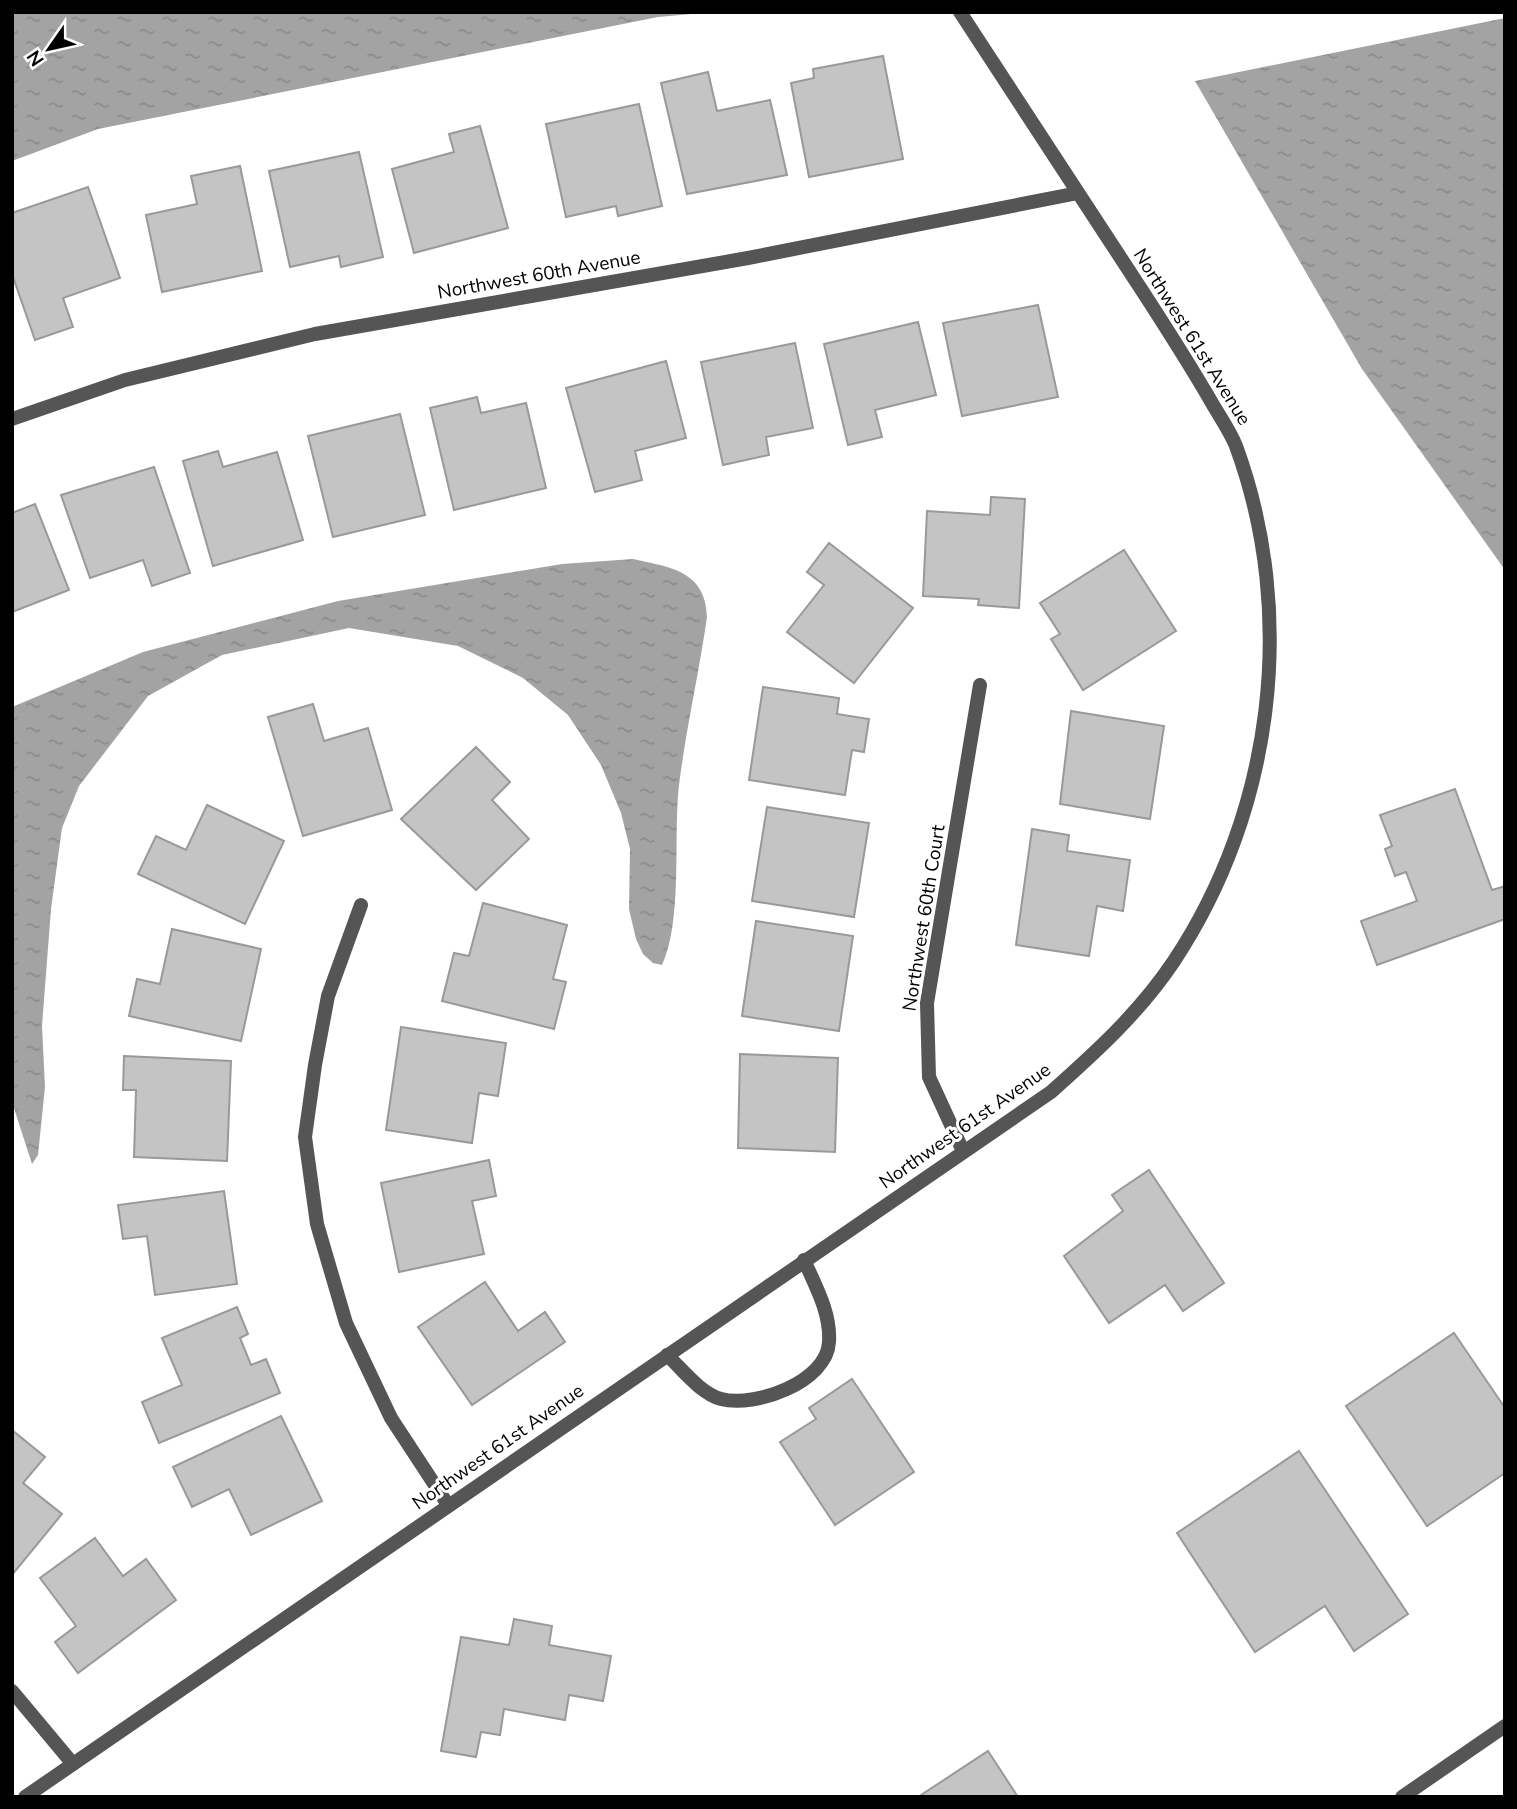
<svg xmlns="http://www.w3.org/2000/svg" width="1517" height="1809" font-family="'Nunito Sans',sans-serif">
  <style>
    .water { fill: url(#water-ripples) }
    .building { fill: #c4c4c4; stroke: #999; stroke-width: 2 }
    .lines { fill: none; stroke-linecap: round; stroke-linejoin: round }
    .lane { stroke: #555; stroke-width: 14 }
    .street { stroke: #555; stroke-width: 14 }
    .labels { text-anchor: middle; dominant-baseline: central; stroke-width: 6; stroke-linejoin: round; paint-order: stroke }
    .street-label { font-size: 19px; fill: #000; stroke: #fff }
  </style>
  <defs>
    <pattern id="water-ripples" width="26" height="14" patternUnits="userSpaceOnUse" patternTransform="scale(1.75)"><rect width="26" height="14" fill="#a3a3a3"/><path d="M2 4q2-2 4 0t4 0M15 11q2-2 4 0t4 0" fill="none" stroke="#8b8b8b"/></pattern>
  </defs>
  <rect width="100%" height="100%" fill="#fff"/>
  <g class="water">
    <path d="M12 12H714L658 17 98 129 12 161Z"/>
    <path d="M1505 18V570L1362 369 1195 81Z"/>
    <path d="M633 559C670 567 706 571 707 617 699 673 686 729 679 785 673 837 683 920 662 965L653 963 643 954 636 939 629 909 630 849 621 813 601 765 568 715 523 678 458 646 349 628 222 655 148 696 79 786 62 828 51 909 42 1026 45 1087 38 1155 32 1164 12 1102V707L143 652 338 601 562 564Z"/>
  </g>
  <g class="building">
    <path d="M883 56 903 159 809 177 791 83 814 78 813 69Z"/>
    <path d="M708 72 717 111 770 100 787 175 687 194 661 83Z"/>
    <path d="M639 104 662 206 618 216 616 206 566 217 546 124Z"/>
    <path d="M480 126 508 228 414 253 392 169 454 152 449 134Z"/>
    <path d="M359 152 383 257 341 267 339 256 290 267 269 171Z"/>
    <path d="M240 166 262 271 162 292 146 215 197 204 191 176Z"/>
    <path d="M88 187 120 278 63 298 73 327 35 340 12 274V213Z"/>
    <path d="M1038 305 1058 397 962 416 943 323Z"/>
    <path d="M918 322 936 395 875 410 882 437 848 445 824 344Z"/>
    <path d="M795 343 813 428 766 437 769 455 723 465 701 362Z"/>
    <path d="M666 361 686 438 635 451 642 480 595 492 566 388Z"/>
    <path d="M477 397 481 413 526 403 546 488 454 510 430 408Z"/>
    <path d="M400 414 425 515 333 537 308 436Z"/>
    <path d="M218 451 223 467 277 452 303 540 213 566 183 461Z"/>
    <path d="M154 467 190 573 152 586 143 560 90 578 61 495Z"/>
    <path d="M991 497 1025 499 1019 608 978 605 979 599 923 596 927 511 990 515Z"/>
    <path d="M35 504 69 590 12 612V513Z"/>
    <path d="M829 543 913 608 854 683 787 632 824 585 807 572Z"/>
    <path d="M1124 550 1176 631 1083 690 1051 639 1060 634 1040 603Z"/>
    <path d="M763 687 839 698 837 714 869 719 864 752 852 750 845 795 749 780Z"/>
    <path d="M313 704 324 741 368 728 392 810 303 836 268 717Z"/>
    <path d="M1071 711 1164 726 1150 819 1060 804Z"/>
    <path d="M476 747 510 782 492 800 529 839 476 890 401 819Z"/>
    <path d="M1455 789 1492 890 1505 886V919L1377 965 1361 921 1417 901 1406 872 1395 876 1385 849 1392 846 1380 815Z"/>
    <path d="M207 805 284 841 245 924 138 874 156 836 186 850Z"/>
    <path d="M767 807 869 823 854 917 752 901Z"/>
    <path d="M1032 829 1069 835 1067 851 1130 860 1123 911 1097 906 1089 956 1016 945Z"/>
    <path d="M483 903 567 925 553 979 566 982 554 1029 442 1001 454 953 469 956Z"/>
    <path d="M756 921 853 936 839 1031 742 1016Z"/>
    <path d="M172 929 261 949 241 1041 129 1016 137 979 160 984Z"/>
    <path d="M401 1027 506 1043 498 1096 479 1093 472 1143 386 1130Z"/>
    <path d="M740 1054 838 1058 835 1152 738 1148Z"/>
    <path d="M124 1056 231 1061 227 1161 134 1157 136 1090H123Z"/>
    <path d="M489 1160 496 1196 472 1201 484 1254 399 1272 381 1183Z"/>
    <path d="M1149 1170 1224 1283 1183 1311 1165 1285 1109 1323 1064 1256 1123 1211 1112 1195Z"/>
    <path d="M224 1191 237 1284 155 1295 147 1236 123 1239 118 1205Z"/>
    <path d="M485 1282 518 1331 545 1312 565 1342 472 1405 418 1327Z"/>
    <path d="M237 1307 248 1334 240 1338 251 1365 266 1359 280 1393 159 1443 142 1402 182 1385 162 1338Z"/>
    <path d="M1454 1333 1505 1408V1473L1427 1526 1346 1406Z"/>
    <path d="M852 1379 914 1472 835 1525 780 1442 816 1419 809 1408Z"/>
    <path d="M281 1416 322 1501 251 1535 229 1489 192 1507 173 1467Z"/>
    <path d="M12 1430 45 1457 23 1483 62 1514 12 1575Z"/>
    <path d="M1299 1451 1408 1614 1354 1651 1325 1606 1255 1652 1177 1533Z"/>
    <path d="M95 1538 123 1576 146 1559 176 1600 78 1673 55 1642 76 1626 40 1578Z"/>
    <path d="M514 1619 552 1626 549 1645 611 1656 603 1701 569 1695 565 1720 504 1709 500 1735 481 1732 476 1757 441 1751 461 1637 509 1645Z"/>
    <path d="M988 1751 1018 1797H918Z"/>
  </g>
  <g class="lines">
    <path class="lane" d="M667 1355C682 1369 700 1393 721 1399 755 1408 827 1382 829 1342 831 1313 815 1285 804 1260"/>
    <g class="street">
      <path d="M12 419 125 380 315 334 748 258 1078 193"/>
      <path d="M361 905 328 996 315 1065 305 1137 317 1224 346 1323 391 1418 448 1505"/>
      <path d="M963 1151 929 1077 927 1003 980 685"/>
      <path d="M12 1691 73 1764"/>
      <path d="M25 1797 1051 1092C1096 1052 1140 1012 1174 961 1273 812 1298 615 1236 446 1230 431 1220 417 1212 403 1190 365 1167 329 1143 292 1082 199 1021 106 960 12"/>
      <path d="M1402 1797 1505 1726"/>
    </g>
  </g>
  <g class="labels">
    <g class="street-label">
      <text transform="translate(539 275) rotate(-10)">Northwest 60th Avenue</text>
      <text transform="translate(1192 337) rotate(58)">Northwest 61st Avenue</text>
      <text transform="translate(924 918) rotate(-81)">Northwest 60th Court</text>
      <text transform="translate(965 1126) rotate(-35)">Northwest 61st Avenue</text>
      <text transform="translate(498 1447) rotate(-35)">Northwest 61st Avenue</text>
    </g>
  </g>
  <rect width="1517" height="1809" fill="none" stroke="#000000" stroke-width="28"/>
  <g transform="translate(49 49) rotate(236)" stroke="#ffffff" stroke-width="5" paint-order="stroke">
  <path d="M0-5L12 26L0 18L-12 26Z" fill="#000000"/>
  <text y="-10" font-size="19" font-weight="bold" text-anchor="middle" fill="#000000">N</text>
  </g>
</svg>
